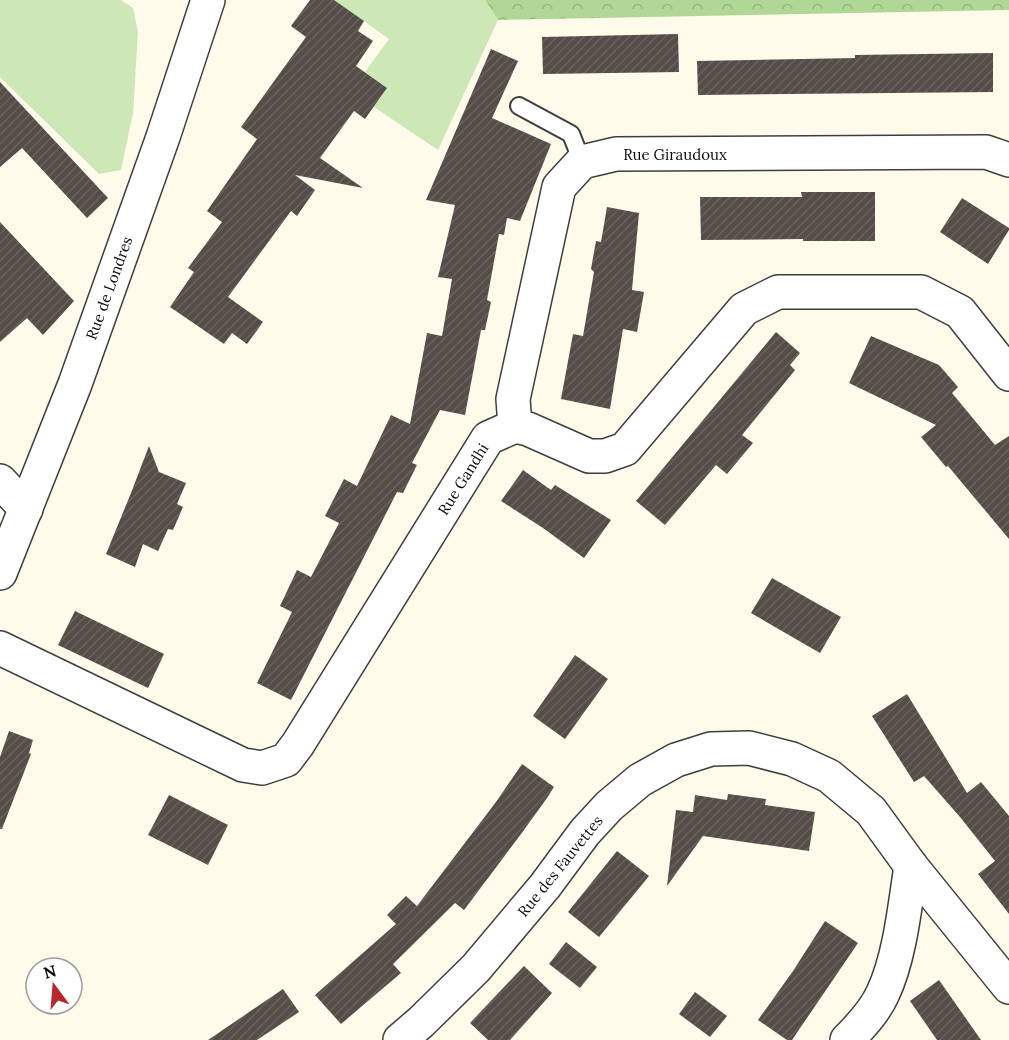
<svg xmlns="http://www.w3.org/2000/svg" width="1009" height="1040" font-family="Lora,serif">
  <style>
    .grass { fill: #cde7b6 }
    .forest { fill: url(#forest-crowns) }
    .building { fill: url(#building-hatch) }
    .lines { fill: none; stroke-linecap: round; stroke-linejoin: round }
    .service-casing { stroke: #3e3e3e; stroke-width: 20 }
    .minor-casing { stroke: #3e3e3e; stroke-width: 36 }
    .tertiary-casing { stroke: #3e3e3e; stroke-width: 36 }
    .service { stroke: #fff; stroke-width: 16 }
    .minor { stroke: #fff; stroke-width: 33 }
    .tertiary { stroke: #fff; stroke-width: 33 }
    .labels { text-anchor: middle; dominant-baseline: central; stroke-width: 6; stroke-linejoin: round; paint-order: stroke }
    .street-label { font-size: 15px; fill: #0b0b0b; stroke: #fff }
  </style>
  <defs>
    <pattern id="forest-crowns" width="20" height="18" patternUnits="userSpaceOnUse" patternTransform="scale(1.5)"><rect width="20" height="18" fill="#b0d795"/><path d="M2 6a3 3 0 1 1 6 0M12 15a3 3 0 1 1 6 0" fill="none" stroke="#96b77f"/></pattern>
    <pattern id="building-hatch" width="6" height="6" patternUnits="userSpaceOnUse" patternTransform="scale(1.5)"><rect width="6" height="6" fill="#544d48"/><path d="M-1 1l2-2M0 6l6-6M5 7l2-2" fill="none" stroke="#68625e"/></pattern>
  </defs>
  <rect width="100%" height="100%" fill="#fefbea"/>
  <g class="grass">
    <path d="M0 0H121L133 8 138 32 133 113 121 170 99 174 0 77Z"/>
    <path d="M334 0H485L498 20 438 150 374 107 387 88 365 72 389 39Z"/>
  </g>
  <path class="forest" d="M485 0H1009V10L498 20Z"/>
  <g class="building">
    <path d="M310 0H334L364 21 358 31 373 41 356 66 387 88 365 119 354 111 320 158 363 188 295 175 315 190 297 216 291 211 228 297 263 322 247 344 232 333 224 344 170 307 194 272 188 268 222 222 207 211 257 139 241 127 306 37 291 26Z"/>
    <path d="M678 34 679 72 543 74 542 37Z"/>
    <path d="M491 49 518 61 492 118 551 144 520 221 507 218 504 235 499 234 487 300 491 302 485 330H481L465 415 440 410 412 463 417 465 403 493 397 492 291 700 257 683 292 612 280 606 297 570 311 577 326 548 339 523 325 516 344 479 357 486 391 415 410 424 427 333 442 336 452 279 438 277 455 205 426 200Z"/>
    <path d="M993 53V92L698 95 697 61 855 58V55Z"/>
    <path d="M0 82 108 198 87 218 22 148 0 167Z"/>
    <path d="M801 192H875V241H803V239L701 240 700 197H802Z"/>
    <path d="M962 198 1009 228V230L988 264 940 232Z"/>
    <path d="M607 207 639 213 632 290 644 292 637 332 623 329 610 409 561 399 573 334 583 336 594 272 591 269 596 241 601 242Z"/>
    <path d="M0 222 74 301 43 335 27 318 0 342Z"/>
    <path d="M776 332 800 353 790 365 795 370 742 435 753 443 727 474 716 465 665 525 636 501Z"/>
    <path d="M871 336 939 365 958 387 952 393 995 445 1009 436V539L948 466 946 467 921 437 936 425 849 383Z"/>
    <path d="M149 446 159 472 186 483 177 504 183 507 173 530 168 529 158 551 143 544 135 567 106 554 131 493Z"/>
    <path d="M523 470 551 490 555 485 611 520 584 558 543 528 501 501Z"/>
    <path d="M772 578 841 617 820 653 751 613Z"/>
    <path d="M75 611 164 654 148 688 58 645Z"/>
    <path d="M575 655 608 679 565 739 533 716Z"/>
    <path d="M907 694 967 793 981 782 1009 816V914L978 874 995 861 960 817 924 776 914 782 872 716Z"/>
    <path d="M9 731 33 740 29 753 31 754 2 829H0V757Z"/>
    <path d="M522 764 554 787 547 798 521 834 464 910 455 903 393 964 401 973 341 1024 315 995 396 924 387 915 406 896 417 906 496 802Z"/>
    <path d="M728 794 766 799 765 805 815 812 809 851 703 836 667 886 676 810 693 812 695 795 727 800Z"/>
    <path d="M169 795 228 825 208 865 148 835Z"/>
    <path d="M617 851 649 876 599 937 568 912Z"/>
    <path d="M825 921 858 943 792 1040H787L758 1020 793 971Z"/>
    <path d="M566 942 597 967 580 988 549 964Z"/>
    <path d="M524 966 552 993 510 1040H488L470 1023Z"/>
    <path d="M939 980 981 1040H937L910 1001Z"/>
    <path d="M283 989 299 1012 257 1040H208Z"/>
    <path d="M695 992 727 1016 710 1037 679 1014Z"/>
  </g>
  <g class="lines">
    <g class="service-casing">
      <path id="service" d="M519 106 571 134 582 162"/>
    </g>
    <g class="minor-casing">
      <g id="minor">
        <path d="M515 426 513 399 559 187 582 162 616 154 986 152 1009 160"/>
        <path d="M0 481 26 509"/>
        <path d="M0 648 243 765 262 768 286 760 298 744 488 438 515 426 528 429 589 456H605L625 449 744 309 778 292H921L960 312 1009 374"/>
        <path d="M400 1040 421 1022 476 968 545 886 585 832 609 806 640 780 676 760 711 749 749 748 792 759 829 776 871 811 911 866 1009 987"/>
        <path d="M847 1040C861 1026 875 1011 883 993 900 957 905 905 911 866"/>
      </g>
    </g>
    <g class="tertiary-casing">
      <path id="tertiary" d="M0 573 75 384 163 137 208 0"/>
    </g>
    <use href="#service" class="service"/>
    <use href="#minor" class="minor"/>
    <use href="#tertiary" class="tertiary"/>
  </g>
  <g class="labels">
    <g class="street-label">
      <text x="675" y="154">Rue Giraudoux</text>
      <text transform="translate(109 288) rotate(-70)">Rue de Londres</text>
      <text transform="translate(463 479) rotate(-58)">Rue Gandhi</text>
      <text transform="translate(560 866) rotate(-51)">Rue des Fauvettes</text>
    </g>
  </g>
  <g transform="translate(54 986) rotate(344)"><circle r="28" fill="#ffffff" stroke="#9d9d9d" stroke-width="1.5"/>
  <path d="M0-4.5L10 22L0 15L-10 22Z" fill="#b62829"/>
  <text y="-9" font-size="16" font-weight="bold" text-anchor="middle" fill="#0b0b0b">N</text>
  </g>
</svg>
